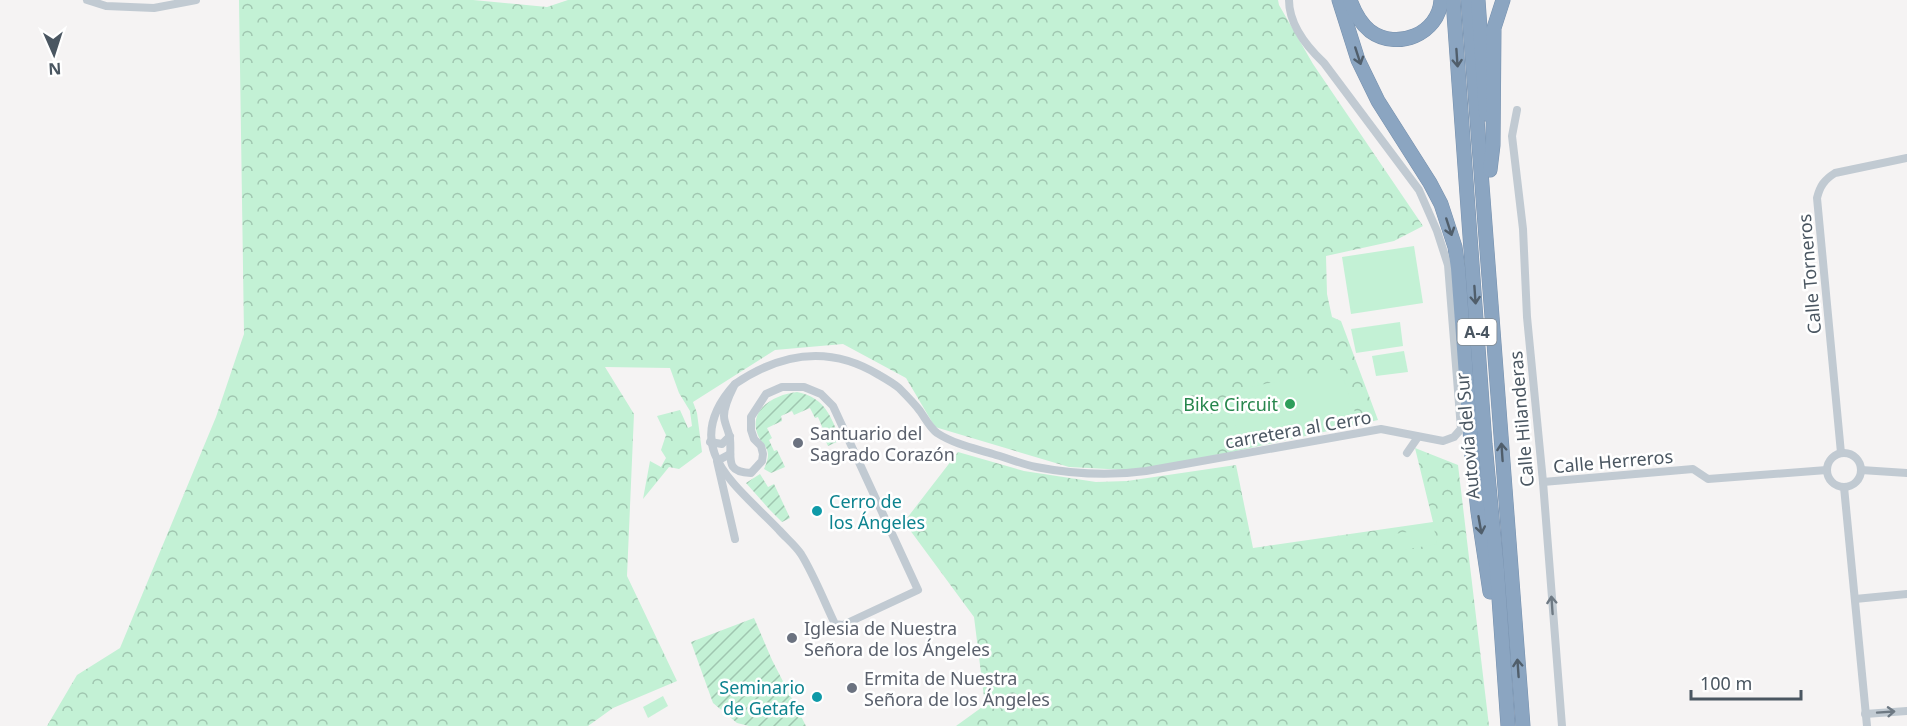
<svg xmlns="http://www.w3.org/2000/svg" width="1907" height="726" font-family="'Noto Sans',sans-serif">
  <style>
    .forest { fill: url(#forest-crowns) }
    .garden { fill: url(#garden-furrows) }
    .pitch { fill: #c3f1d5 }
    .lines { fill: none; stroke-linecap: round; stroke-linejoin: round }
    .highway-casing { stroke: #7690ad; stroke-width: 15 }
    .street { stroke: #c1cad2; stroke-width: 8 }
    .highway { stroke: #8ba5c1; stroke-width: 14 }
    .oneway { stroke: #505e6b }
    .oneway2 { stroke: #6e7983 }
    .leisure-dot { fill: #2e9e5b; stroke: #fff; stroke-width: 2 }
    .worship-dot { fill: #6b7280; stroke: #fff; stroke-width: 2 }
    .culture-dot { fill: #0f9aa8; stroke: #fff; stroke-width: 2 }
    .labels { text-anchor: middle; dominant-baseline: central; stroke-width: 5; stroke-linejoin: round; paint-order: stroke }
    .shield { fill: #fff; stroke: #808990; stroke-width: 1.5 }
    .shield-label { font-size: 16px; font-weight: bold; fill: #4a5661 }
    .street-label { font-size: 18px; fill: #4a5661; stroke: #fff }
    .leisure-label { font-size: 18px; fill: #27864d; stroke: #fff; text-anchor: end }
    .worship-label { font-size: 18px; fill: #5b616d; stroke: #fff; text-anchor: start }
    .culture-label { font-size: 18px; fill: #0d838f; stroke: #fff; text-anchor: start }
  </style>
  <defs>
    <pattern id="forest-crowns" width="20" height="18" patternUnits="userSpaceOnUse" patternTransform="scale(1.5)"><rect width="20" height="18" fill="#c3f1d5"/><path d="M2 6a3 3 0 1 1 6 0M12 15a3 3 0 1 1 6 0" fill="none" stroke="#a0c6b0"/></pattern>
    <pattern id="garden-furrows" width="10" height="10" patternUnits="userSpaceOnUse" patternTransform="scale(1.5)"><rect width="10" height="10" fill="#c3f1d5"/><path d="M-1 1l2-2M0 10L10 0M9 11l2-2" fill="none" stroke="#a0c6b0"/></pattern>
  </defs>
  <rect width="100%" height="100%" fill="#f5f3f3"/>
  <g class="forest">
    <path d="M239 0H473L547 7 568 0H1278L1279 5 1313 64 1423 226 1394 241 1326 256 1327 294 1332 317 1341 321 1378 420 1146 471 1069 467 935 427 906 378 843 344 775 350 693 402 697 413 702 452 679 469 669 467 643 499 650 461 661 467 666 458 661 450 666 435 657 416 680 410 688 428 692 426 690 411 679 393 670 368 605 367 634 414 627 576 677 681 613 708 588 726H47L77 675 120 648 216 417 244 334Z"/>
    <path d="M1415 448 1458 465 1489 726H956L985 705 974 617 904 522 958 452 1024 471 1096 482 1127 481 1236 465 1253 548 1433 522Z"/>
  </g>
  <g class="garden">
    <path d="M797 392C826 398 830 416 841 440L828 446 821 431 823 429 818 417 815 418 810 408 794 415 792 411 781 416 782 421 767 428 772 438 769 440 774 451 777 450 785 467 771 473 764 469C775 445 760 448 756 429 752 406 778 394 797 392Z"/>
    <path d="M760 474 768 487 774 484 790 518 782 522 769 509 746 483Z"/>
    <path d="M754 618 772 660 806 726H749L737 723 713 703 691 642Z"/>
  </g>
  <g class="pitch">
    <path d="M1414 246 1423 303 1351 314 1342 257Z"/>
    <path d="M1400 322 1403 346 1356 353 1351 329Z"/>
    <path d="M1404 351 1408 372 1376 376 1372 356Z"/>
    <path d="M1340 369 1356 415 1240 440 1225 392Z"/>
    <path d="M1434 528 1437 544 1397 551 1394 534Z"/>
    <path d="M663 696 668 706 648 718 643 707Z"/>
  </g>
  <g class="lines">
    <g class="highway-casing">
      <g id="highway">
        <path d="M1339 0 1358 60 1378 101 1430 183 1441 204 1455 247 1458 268 1472 457 1478 512 1490 592"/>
        <path d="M1350 0C1354 11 1360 23 1370 31 1397 51 1439 34 1441 0"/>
        <path d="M1453 0 1485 444 1497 570 1508 726"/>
        <path d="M1468 0 1523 726"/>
        <path d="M1478 0 1486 114"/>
        <path d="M1490 170 1493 145 1494 28 1503 0"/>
      </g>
    </g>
    <g class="street">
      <path d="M87 0 106 6 154 8 196 0"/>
      <path d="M1517 110 1512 136 1523 229 1527 317 1543 482 1562 726"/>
      <path d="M735 384C782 352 830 345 879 375 886 379 893 383 899 388 906 395 914 403 920 411 925 418 930 428 937 433 954 444 973 448 993 454 1007 458 1022 464 1036 467 1072 474 1110 476 1146 471L1381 429 1443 441 1454 437 1461 429 1448 265 1437 231 1419 190 1324 63C1306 46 1289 25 1289 0"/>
      <path d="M735 384C730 394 724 405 724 416 724 423 729 431 730 439 732 458 724 472 751 473L762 461 763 454 761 446 754 439 751 430V417L766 394 782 387H804L821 394 833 406 918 590 843 625 835 624C824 601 814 575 801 554 795 545 786 538 779 530 735 484 678 447 735 384Z"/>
      <path d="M710 442 722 444 730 436"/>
      <path d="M1407 453 1418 437"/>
      <path d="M1841 453 1817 198C1820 186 1824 180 1835 173L1907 158"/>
      <circle cx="1844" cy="470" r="17"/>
      <path d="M730 454 717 461 735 539"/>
      <path d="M1861 470 1907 473"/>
      <path d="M1543 482 1693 469 1708 479 1827 470"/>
      <path d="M1844 487 1867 726"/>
      <path d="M1855 599 1907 594"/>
      <path d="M1865 714 1907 711"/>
    </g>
    <use href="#highway" class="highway"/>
  </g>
  <defs><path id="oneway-shaft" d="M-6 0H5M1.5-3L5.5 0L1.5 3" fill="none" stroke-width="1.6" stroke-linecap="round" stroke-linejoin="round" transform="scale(1.5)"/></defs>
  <g class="oneway">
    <use href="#oneway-shaft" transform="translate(1358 56) rotate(72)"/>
    <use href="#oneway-shaft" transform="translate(1457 58) rotate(86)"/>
    <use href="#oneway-shaft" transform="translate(1449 227) rotate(72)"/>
    <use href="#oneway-shaft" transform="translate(1475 295) rotate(86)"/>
    <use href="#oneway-shaft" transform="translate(1502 452) rotate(-94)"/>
    <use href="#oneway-shaft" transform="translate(1480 525) rotate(80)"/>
    <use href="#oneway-shaft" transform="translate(1518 668) rotate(-94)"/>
  </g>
  <g class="oneway2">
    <use href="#oneway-shaft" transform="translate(1552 605) rotate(-94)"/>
    <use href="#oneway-shaft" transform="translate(1886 712) rotate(-4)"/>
  </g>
  <circle class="leisure-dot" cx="1290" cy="404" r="6"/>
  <g class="worship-dot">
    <circle cx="798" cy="443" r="6"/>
    <circle cx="792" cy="638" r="6"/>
    <circle cx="852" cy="688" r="6"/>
  </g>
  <g class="culture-dot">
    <circle cx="817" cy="511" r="6"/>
    <circle cx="817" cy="697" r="6"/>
  </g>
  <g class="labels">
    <rect class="shield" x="1457.5" y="319" width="39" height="26" rx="4.5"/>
    <g class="shield-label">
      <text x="1477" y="332">A-4</text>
    </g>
    <g class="street-label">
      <text transform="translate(1809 274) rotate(-95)">Calle Torneros</text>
      <text transform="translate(1521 419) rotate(-95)">Calle Hilanderas</text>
      <text transform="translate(1298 429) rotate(-10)">carretera al Cerro</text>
      <text transform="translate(1467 436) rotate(-95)">Autovía del Sur</text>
      <text transform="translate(1613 461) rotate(-5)">Calle Herreros</text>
    </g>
    <g class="leisure-label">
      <text x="1278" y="404">Bike Circuit</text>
    </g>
    <g class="worship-label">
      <text x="810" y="433">Santuario del<tspan x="810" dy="21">Sagrado Corazón</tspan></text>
      <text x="804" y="628">Iglesia de Nuestra<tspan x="804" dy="21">Señora de los Ángeles</tspan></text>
      <text x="864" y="678">Ermita de Nuestra<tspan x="864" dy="21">Señora de los Ángeles</tspan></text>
    </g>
    <g class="culture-label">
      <text x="829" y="501">Cerro de<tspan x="829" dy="21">los Ángeles</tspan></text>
      <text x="805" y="687" text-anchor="end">Seminario<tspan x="805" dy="21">de Getafe</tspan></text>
    </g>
  </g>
  <g transform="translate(54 54) rotate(177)" stroke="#ffffff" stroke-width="4.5" paint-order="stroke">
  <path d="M0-4.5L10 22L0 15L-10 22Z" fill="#4a5661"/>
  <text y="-9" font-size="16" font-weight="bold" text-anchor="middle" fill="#4a5661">N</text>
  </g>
  <path d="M1691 690v9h110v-9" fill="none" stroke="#4a5661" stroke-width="3"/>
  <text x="1700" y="690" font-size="18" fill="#4a5661" stroke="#ffffff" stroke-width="4.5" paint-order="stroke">100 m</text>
</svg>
